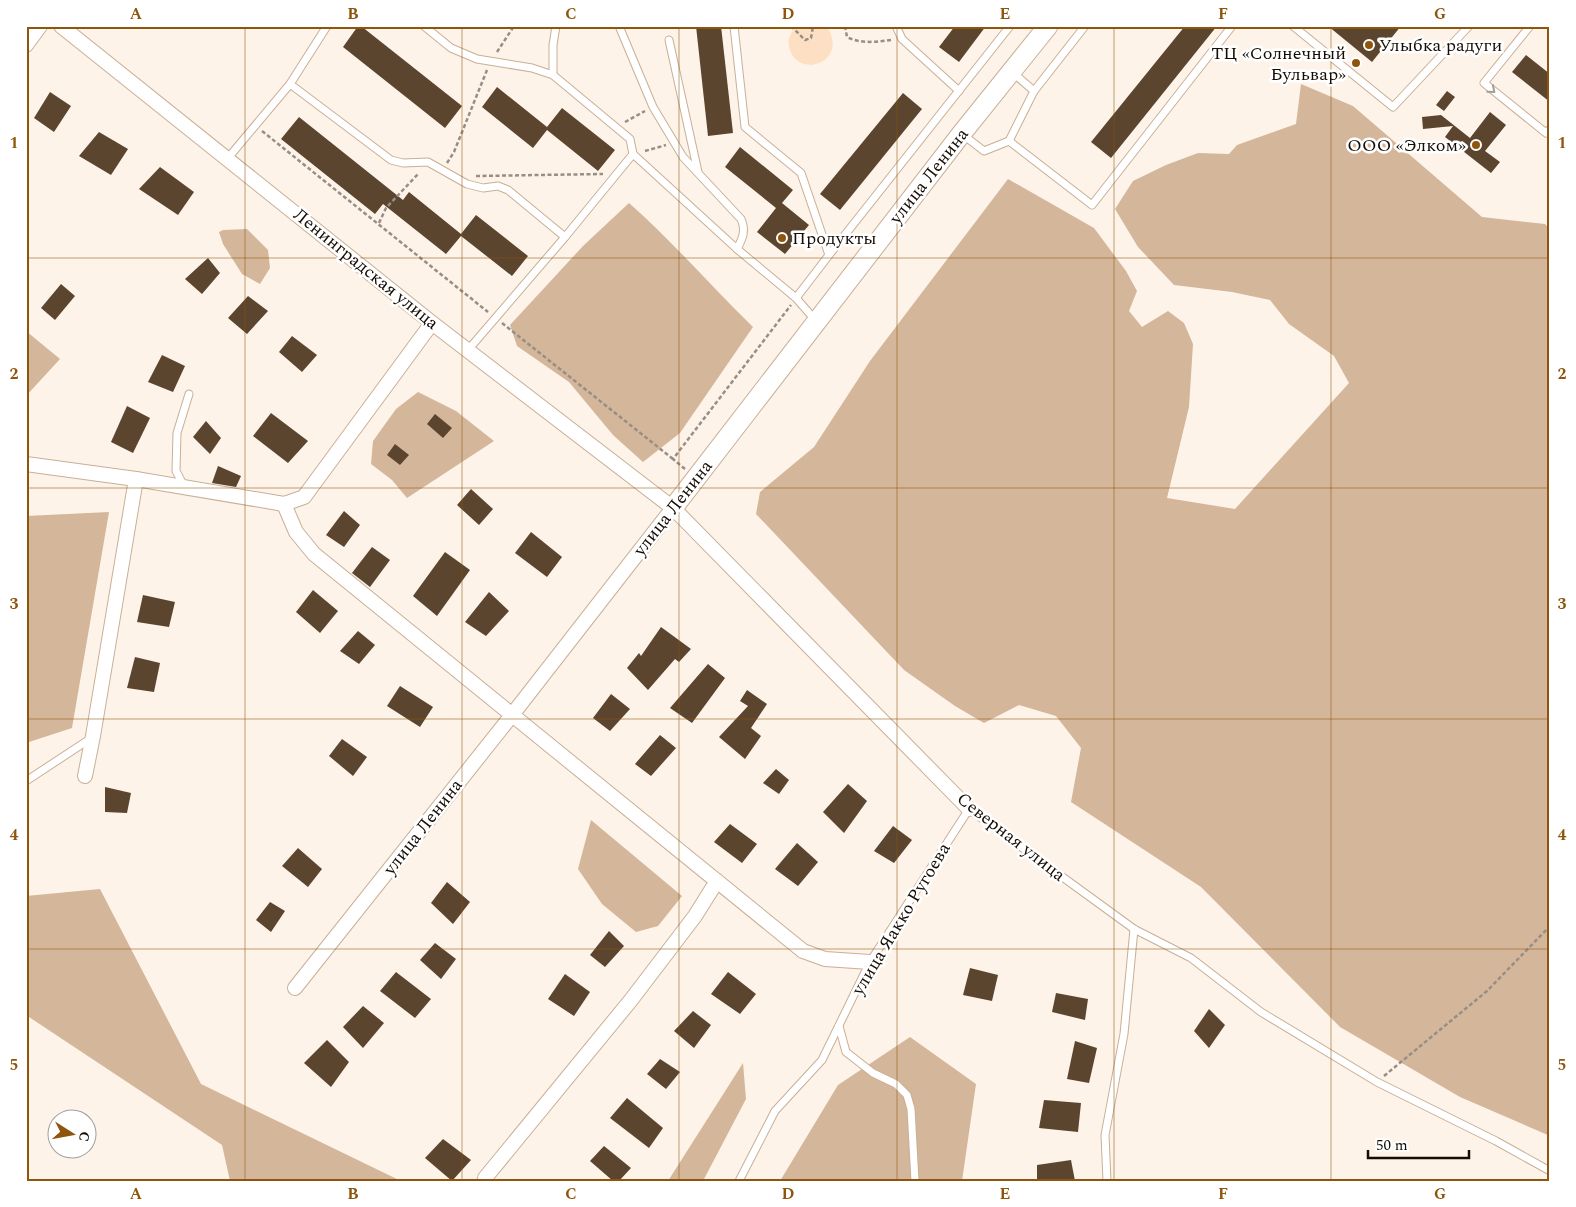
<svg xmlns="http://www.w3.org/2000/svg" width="1576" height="1207" font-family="Spectral,serif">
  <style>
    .green { fill: #fde0c4 }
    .forest { fill: #d4b69a }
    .building { fill: #5b452f }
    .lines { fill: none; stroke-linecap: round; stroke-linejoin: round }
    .lane-casing { stroke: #c9af96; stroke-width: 9 }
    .street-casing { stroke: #c9af96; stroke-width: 16 }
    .secondary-casing { stroke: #c9af96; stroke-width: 21 }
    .path { stroke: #988e85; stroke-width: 2.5; stroke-dasharray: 4 2.5; stroke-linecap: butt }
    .lane { stroke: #fff; stroke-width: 7 }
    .street { stroke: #fff; stroke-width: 14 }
    .secondary { stroke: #fff; stroke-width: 19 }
    .oneway { stroke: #a19e9b }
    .grid { fill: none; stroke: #8e560d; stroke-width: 1; stroke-opacity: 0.55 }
    .poi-dot { fill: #8e560d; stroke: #fff; stroke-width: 2 }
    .labels { text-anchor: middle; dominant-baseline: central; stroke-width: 5; stroke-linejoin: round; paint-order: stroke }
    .poi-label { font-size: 18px; fill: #150c05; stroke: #fff; text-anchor: start }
    .street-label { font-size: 18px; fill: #150c05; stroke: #fff }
    .neatline { fill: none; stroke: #8e560d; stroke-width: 2 }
    .grid-label { font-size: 16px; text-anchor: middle; font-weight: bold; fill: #8e560d }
  </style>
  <rect width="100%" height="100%" fill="#fef3e9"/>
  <path class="green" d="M797 26 827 27C850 62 797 81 789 47 787 39 791 32 797 26Z"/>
  <g class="forest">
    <path d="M1301 84 1353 106 1482 217 1545 224 1550 229V1136L1460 1097 1340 1027 1201 887 1071 802 1081 748 1056 716 1019 705 984 723 955 706 904 670 756 514 760 492 814 447 870 361 1008 179 1094 228 1126 271 1137 291 1129 311 1142 327 1168 311 1184 323 1193 344 1189 407 1167 498 1235 509 1349 383 1334 356 1289 324 1270 300 1232 292 1174 285 1138 247 1115 209 1133 181 1166 165 1198 153 1229 154 1237 145 1296 124Z"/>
    <path d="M629 203C673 242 711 286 753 327L680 433 643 462 613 435 569 382 517 346 510 325 583 246Z"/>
    <path d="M247 229 268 250 270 268 260 284 242 274 223 244 219 232 223 230Z"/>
    <path d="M26 331 60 359 26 396Z"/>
    <path d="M418 392 456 411 494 441 407 498 392 480 371 464 373 441 396 409Z"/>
    <path d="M109 512 72 728 26 743V516Z"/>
    <path d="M591 820 682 896 658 926 636 932 602 904 578 869Z"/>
    <path d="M100 889 201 1084 401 1181H230L222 1145 26 1015V896Z"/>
    <path d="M910 1037 976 1084 962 1181H780L838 1085Z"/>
    <path d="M743 1063 746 1099 703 1181H668Z"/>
  </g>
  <g class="building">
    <path d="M358 26H361L462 106 445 128 343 47Z"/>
    <path d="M696 26H721L733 133 708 136Z"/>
    <path d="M955 26H986L959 62 939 47Z"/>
    <path d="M1185 26H1217L1111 158 1091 142Z"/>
    <path d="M1328 26H1401L1372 62Z"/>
    <path d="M1526 55 1550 74V102L1512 72Z"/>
    <path d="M497 87 547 127 562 108 615 150 598 171 547 130 533 148 482 107Z"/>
    <path d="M1447 91 1455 97 1444 111 1436 105Z"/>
    <path d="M50 92 71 106 54 132 34 118Z"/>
    <path d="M903 93 922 109 840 210 820 194Z"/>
    <path d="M1490 112 1506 125 1485 151 1500 162 1491 173 1445 137 1453 126 1423 129 1422 117 1441 115 1470 138Z"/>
    <path d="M299 117 403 200 409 192 461 234 476 215 528 256 512 276 461 236 446 254 383 204 375 214 281 139Z"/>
    <path d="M99 132 128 149 111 175 79 156Z"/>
    <path d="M740 147 793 190 782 203 809 225 785 254 757 232 776 208 725 167Z"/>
    <path d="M160 167 194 192 178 215 139 189Z"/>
    <path d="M208 258 220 273 202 294 185 279Z"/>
    <path d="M61 284 75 296 55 320 41 308Z"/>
    <path d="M248 296 268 311 247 334 228 318Z"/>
    <path d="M292 336 317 355 302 372 279 352Z"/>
    <path d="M162 355 185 366 173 392 148 382Z"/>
    <path d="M127 406 150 418 133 453 111 442Z"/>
    <path d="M271 413 308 441 288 463 253 436Z"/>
    <path d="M435 414 452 428 443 438 427 424Z"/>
    <path d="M206 421 221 438 210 454 193 437Z"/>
    <path d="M395 444 409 455 400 465 387 455Z"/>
    <path d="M218 466 241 476 236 487 212 483Z"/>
    <path d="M471 489 493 509 479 525 457 505Z"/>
    <path d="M344 511 360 525 344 547 326 535Z"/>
    <path d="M531 532 562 557 547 577 515 553Z"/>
    <path d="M372 547 390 560 370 587 352 573Z"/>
    <path d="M445 552 470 570 437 616 413 596Z"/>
    <path d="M313 590 338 611 320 633 296 612Z"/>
    <path d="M489 592 509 611 486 636 465 622Z"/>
    <path d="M143 595 175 602 169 627 137 622Z"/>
    <path d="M661 627 691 649 679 662 675 659 648 690 627 668 639 653 641 656Z"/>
    <path d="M358 631 375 645 359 664 340 651Z"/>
    <path d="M135 657 160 663 154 692 127 688Z"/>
    <path d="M708 664 725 678 692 723 670 708Z"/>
    <path d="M400 686 433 707 420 727 387 706Z"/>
    <path d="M747 690 767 704 751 728 761 736 745 759 719 737 748 706 740 701Z"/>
    <path d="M611 694 630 709 610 731 593 718Z"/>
    <path d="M660 735 676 748 651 776 635 764Z"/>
    <path d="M342 739 367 757 353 776 329 756Z"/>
    <path d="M776 769 789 780 779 794 763 783Z"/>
    <path d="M848 784 867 801 844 833 823 812Z"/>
    <path d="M105 787 131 793 127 813 105 812Z"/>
    <path d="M730 824 757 844 742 863 714 842Z"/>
    <path d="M893 826 912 840 894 863 874 851Z"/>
    <path d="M797 843 818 862 798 886 775 869Z"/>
    <path d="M298 848 322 869 308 887 282 866Z"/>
    <path d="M447 882 470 902 453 924 431 903Z"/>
    <path d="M270 902 285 911 271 932 256 920Z"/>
    <path d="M609 931 624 946 605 967 590 955Z"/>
    <path d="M435 943 456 959 441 979 420 960Z"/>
    <path d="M970 968 998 975 992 1001 963 995Z"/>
    <path d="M396 972 431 999 415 1018 380 991Z"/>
    <path d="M728 972 756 994 740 1014 711 994Z"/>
    <path d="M565 974 590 992 574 1016 548 999Z"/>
    <path d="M1056 993 1088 999 1085 1020 1052 1012Z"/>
    <path d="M363 1006 384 1023 363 1048 343 1027Z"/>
    <path d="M1209 1009 1225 1025 1209 1048 1194 1031Z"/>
    <path d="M693 1011 711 1025 694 1048 674 1031Z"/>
    <path d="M327 1040 349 1062 331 1087 304 1063Z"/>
    <path d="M1075 1041 1097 1048 1089 1083 1067 1079Z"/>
    <path d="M660 1059 680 1072 666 1089 647 1074Z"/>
    <path d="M627 1098 663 1128 649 1148 610 1118Z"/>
    <path d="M1044 1100 1081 1103 1078 1132 1039 1128Z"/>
    <path d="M443 1139 471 1160 452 1181 425 1158Z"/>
    <path d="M604 1146 631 1168 619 1181H613L590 1161Z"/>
    <path d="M1071 1160 1075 1181H1037V1165Z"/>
  </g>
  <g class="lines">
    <g class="lane-casing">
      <g id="lane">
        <path d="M424 26 451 48 477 59 532 68 553 75 630 139 633 154"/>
        <path d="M619 26 653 107 683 157 741 219C746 230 743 238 737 249"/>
        <path d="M734 26 745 127 801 173 829 255 796 298"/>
        <path d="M896 26 902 39 959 91"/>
        <path d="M1085 26 1034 91 1009 141 1092 205 1232 26"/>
        <path d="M1293 26 1393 107 1469 26"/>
        <path d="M1530 26 1484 83 1546 133 1550 129"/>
        <path d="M669 40 698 172"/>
        <path d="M1012 72 1034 91"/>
        <path d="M553 75V45L556 26"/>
        <path d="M290 84 391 160 403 163 428 162 467 184 483 188 498 186 508 190 565 237"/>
        <path d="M962 134 984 151 1009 141"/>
        <path d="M228 158 290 84 327 26"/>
        <path d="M829 255 1010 26"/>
        <path d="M468 350 565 237 633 154 737 249 796 298 816 321"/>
        <path d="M184 486 176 471 177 433 189 394"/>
        <path d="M26 781 93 737"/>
        <path d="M839 1026 846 1052 873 1073 896 1084 907 1095 911 1109 915 1181"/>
        <path d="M739 1181 775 1111 822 1060 870 962 969 809 1134 929 1191 958 1261 1012 1377 1082 1496 1141 1550 1171"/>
        <path d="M1107 1181 1105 1135 1124 1034 1134 929"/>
      </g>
    </g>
    <g class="street-casing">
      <g id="street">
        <path d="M61 26 432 323 673 508 969 809"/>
        <path d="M26 45 40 26"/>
        <path d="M26 464 136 479 284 504 304 497 432 323"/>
        <path d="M284 504 296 532 314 554 803 951 825 959 870 962"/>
        <path d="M85 776 93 736 136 479"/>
        <path d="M295 988 512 715 673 508"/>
        <path d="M485 1178 631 1000 695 916 717 881"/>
      </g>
    </g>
    <g class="secondary-casing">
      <path id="secondary" d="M673 508 962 133 1048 26"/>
    </g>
    <g class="path">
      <path d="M791 26 805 40 811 38 813 26"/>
      <path d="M845 26 847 37C861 44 876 42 891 40"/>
      <path d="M497 52 514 26"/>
      <path d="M625 122 645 111"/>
      <path d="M262 131 488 312"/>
      <path d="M645 151 666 145"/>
      <path d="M447 163 454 152 487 70"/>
      <path d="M476 176 603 174"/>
      <path d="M379 223 386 208 419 173"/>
      <path d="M502 323 673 459"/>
      <path d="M685 469 673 459 791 305"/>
      <path d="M1384 1076 1487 991 1550 926"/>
    </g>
    <use href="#lane" class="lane"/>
    <use href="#street" class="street"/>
    <use href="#secondary" class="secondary"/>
  </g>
  <defs><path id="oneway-chevron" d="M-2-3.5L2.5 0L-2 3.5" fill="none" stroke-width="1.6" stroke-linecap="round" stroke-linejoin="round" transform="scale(1.25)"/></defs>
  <use class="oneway" href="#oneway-chevron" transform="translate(1492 90) rotate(39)"/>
  <path class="grid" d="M245 26V1181M462 26V1181M679 26V1181M897 26V1181M1114 26V1181M1331 26V1181M26 258H1550M26 488H1550M26 719H1550M26 949H1550"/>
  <g class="poi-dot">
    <circle cx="1369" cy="45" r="5"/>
    <circle cx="1356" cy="63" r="5"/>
    <circle cx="1476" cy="145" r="5"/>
    <circle cx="782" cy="238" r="5"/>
  </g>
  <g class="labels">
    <g class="poi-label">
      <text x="1379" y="45">Улыбка радуги</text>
      <text x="1346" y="53" text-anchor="end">ТЦ «Солнечный<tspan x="1346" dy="21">Бульвар»</tspan></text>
      <text x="1466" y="145" text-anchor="end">ООО «Элком»</text>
      <text x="792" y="238">Продукты</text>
    </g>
    <g class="street-label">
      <text transform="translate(929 176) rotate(-52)">улица Ленина</text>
      <text transform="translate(366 269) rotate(39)">Ленинградская улица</text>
      <text transform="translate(673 508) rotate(-52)">улица Ленина</text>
      <text transform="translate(423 827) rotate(-52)">улица Ленина</text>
      <text transform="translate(1011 837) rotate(38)">Северная улица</text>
      <text transform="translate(901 919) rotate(-59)">улица Яакко Ругоева</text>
    </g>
  </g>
  <rect width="1576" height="1207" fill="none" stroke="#ffffff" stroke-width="55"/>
  <g transform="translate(72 1134) rotate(101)"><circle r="24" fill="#ffffff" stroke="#a19e9b"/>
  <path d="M0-4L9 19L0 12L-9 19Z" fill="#8e560d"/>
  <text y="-8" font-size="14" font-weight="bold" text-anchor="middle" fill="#150c05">С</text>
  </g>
  <path d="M1368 1150v8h101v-8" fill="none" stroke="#150c05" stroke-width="2.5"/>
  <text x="1376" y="1150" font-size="15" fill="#150c05" stroke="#ffffff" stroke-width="4" paint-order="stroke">50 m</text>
  <rect x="28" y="28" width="1520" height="1152" class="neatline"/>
  <g class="grid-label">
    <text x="136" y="19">A</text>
    <text x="353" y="19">B</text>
    <text x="571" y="19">C</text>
    <text x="788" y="19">D</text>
    <text x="1005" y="19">E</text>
    <text x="1223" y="19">F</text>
    <text x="1440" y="19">G</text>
    <text x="14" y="148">1</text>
    <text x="1562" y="148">1</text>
    <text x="14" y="379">2</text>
    <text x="1562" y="379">2</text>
    <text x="14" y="609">3</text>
    <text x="1562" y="609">3</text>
    <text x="14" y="840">4</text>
    <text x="1562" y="840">4</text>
    <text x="14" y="1070">5</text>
    <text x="1562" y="1070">5</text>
    <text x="136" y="1199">A</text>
    <text x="353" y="1199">B</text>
    <text x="571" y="1199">C</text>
    <text x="788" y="1199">D</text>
    <text x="1005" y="1199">E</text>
    <text x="1223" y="1199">F</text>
    <text x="1440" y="1199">G</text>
  </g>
</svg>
